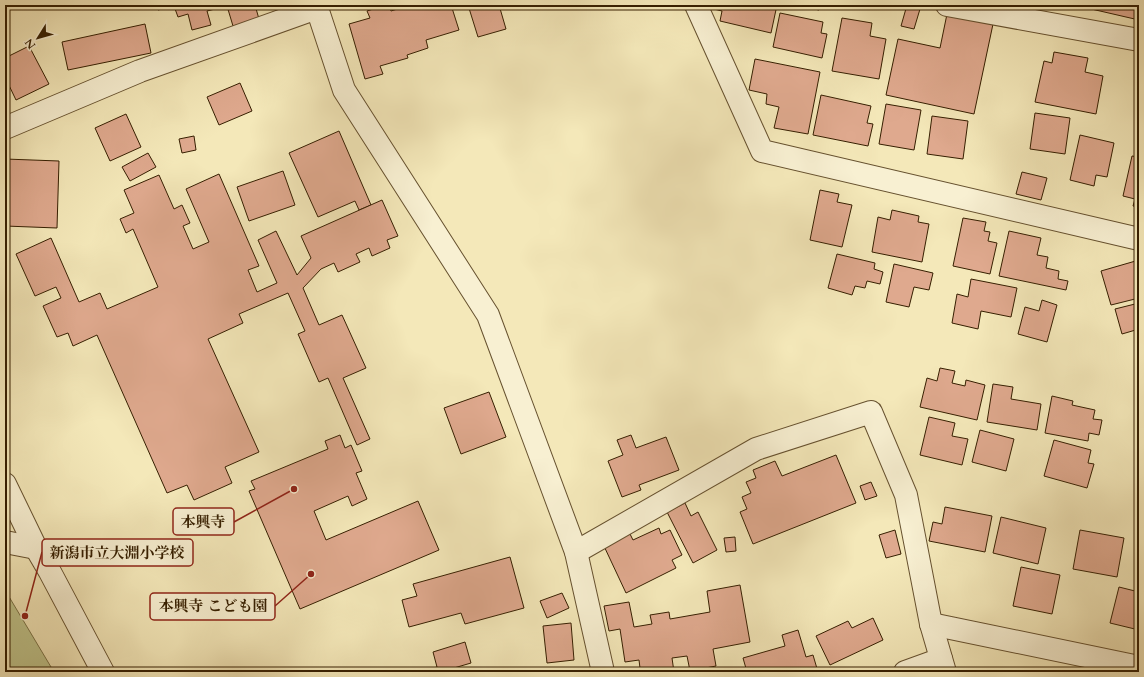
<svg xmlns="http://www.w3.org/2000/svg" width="1144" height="677" font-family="Cardo,'Noto Serif JP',serif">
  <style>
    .green { fill: #c0c58c; stroke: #7b7246 }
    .building { fill: #dfa98e; stroke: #361f01 }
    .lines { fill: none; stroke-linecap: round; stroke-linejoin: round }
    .minor-casing { stroke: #66512f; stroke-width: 24 }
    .minor { stroke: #f8f0d2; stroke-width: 22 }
    .leader { fill: none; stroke: #8f2418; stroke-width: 1.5 }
    .callout-dot { fill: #8f2418; stroke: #f8f0d2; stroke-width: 1.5 }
    .callout { fill: #f8f0d2; stroke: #8f2418; stroke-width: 1.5 }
    .callout-label { font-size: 15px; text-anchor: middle; font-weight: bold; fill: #361f01 }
  </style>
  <rect width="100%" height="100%" fill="#f4e8b9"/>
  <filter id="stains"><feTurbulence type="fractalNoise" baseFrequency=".005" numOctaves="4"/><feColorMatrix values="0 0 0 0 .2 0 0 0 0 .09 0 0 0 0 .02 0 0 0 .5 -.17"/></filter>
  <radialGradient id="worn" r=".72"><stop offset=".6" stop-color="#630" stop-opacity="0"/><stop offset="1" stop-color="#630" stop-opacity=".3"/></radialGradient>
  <path class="green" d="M5 590 54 672H5Z"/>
  <g class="building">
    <path d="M157 5H255L259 19 233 26 227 6 207 11 211 25 192 30 188 14 178 17 174 6 158 10Z"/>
    <path d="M386 5H389L391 11 410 5H465L452 8 459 30 426 40 428 48 407 55 408 58 380 66 383 74 365 79 349 24 370 18 367 11Z"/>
    <path d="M468 5H499L506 29 478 37Z"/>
    <path d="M711 5H777L771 33 720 21 722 11 710 8Z"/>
    <path d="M794 5H820L819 10Z"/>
    <path d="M907 5 920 9 914 29 901 26Z"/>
    <path d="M1088 5H1139V20L1087 8Z"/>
    <path d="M780 13 823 22 821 33 827 34 822 58 773 47Z"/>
    <path d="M947 14 993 24 974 114 886 95 898 39 940 48Z"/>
    <path d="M842 18 872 23 870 36 886 39 879 79 832 71Z"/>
    <path d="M145 24 151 53 68 70 62 42Z"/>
    <path d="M29 46 49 84 16 100 5 77V58Z"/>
    <path d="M1054 52 1088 58 1085 72 1103 76 1096 114 1035 102 1044 61 1052 63Z"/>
    <path d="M755 59 820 72 808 134 774 128 779 107 766 104 767 94 749 90Z"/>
    <path d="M240 83 252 111 219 125 207 97Z"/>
    <path d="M821 95 871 106 867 123 873 124 868 146 813 135Z"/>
    <path d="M886 104 921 110 914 150 879 144Z"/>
    <path d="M1035 113 1070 118 1065 154 1030 149Z"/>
    <path d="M126 114 141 147 110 161 95 128Z"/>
    <path d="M932 116 968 121 963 159 927 154Z"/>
    <path d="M339 131 371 205 359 210 355 201 318 217 289 153Z"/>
    <path d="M1080 135 1114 143 1107 177 1096 175 1094 186 1070 180Z"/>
    <path d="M194 136 196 150 182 153 179 139Z"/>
    <path d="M148 153 156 167 130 181 122 167Z"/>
    <path d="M1132 156 1139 157V207L1133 206 1135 199 1123 196Z"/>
    <path d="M5 159 59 161 57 228 5 226Z"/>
    <path d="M283 171 295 205 249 221 237 187Z"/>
    <path d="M1022 172 1047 178 1041 200 1016 194Z"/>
    <path d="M219 174 259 266 248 270 257 292 277 283 258 240 276 231 297 275 311 258 301 236 382 200 398 236 387 240 390 248 372 256 369 248 356 254 360 262 338 272 334 263 321 269 303 288 319 325 342 315 366 368 343 378 370 439 357 445 328 378 319 382 298 334 305 331 288 293 239 314 243 323 208 339 259 452 225 467 232 483 194 500 187 485 167 493 97 335 73 346 68 333 57 337 43 306 61 298 56 287 35 296 16 254 51 238 79 302 100 293 107 309 158 287 133 229 126 233 120 219 134 213 124 190 159 175 174 209 182 205 190 223 183 226 193 249 209 242 186 189Z"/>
    <path d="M820 190 839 194 837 202 852 205 842 247 810 240Z"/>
    <path d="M892 210 919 216 918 222 929 224 922 262 872 252 878 217 890 220Z"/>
    <path d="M963 218 986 222 984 231 990 232 988 241 997 243 990 274 953 266Z"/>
    <path d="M1009 231 1041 238 1037 255 1048 257 1046 268 1059 271 1058 279 1068 281 1066 290 999 276Z"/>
    <path d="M837 254 875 263 874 269 883 272 880 284 867 281 865 288 855 286 852 295 828 288Z"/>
    <path d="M1139 260V298L1111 305 1101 271Z"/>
    <path d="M894 264 933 273 929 290 914 287 909 307 886 302Z"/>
    <path d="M971 279 1017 288 1011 317 981 311 978 329 952 323 957 294 968 297Z"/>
    <path d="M1042 300 1057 305 1047 342 1018 334 1025 307 1039 311Z"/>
    <path d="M1139 303V329L1122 334 1115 309Z"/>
    <path d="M940 368 955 371 952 383 965 386 966 380 985 385 977 420 920 407 927 378 937 381Z"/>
    <path d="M993 384 1013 387 1011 399 1041 404 1037 430 987 422Z"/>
    <path d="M489 392 506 437 461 454 444 408Z"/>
    <path d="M1052 396 1073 401 1072 405 1095 410 1093 419 1102 420 1099 435 1089 433 1088 441 1045 433Z"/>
    <path d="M929 417 955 423 952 436 968 439 962 465 920 455Z"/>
    <path d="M980 430 1014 439 1006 471 972 462Z"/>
    <path d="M340 435 345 448 351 445 362 471 356 473 367 499 352 506 348 496 314 511 326 540 418 501 439 550 300 609 249 491 255 489 251 481 328 449 325 441Z"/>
    <path d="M631 435 636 448 666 437 679 470 639 485 641 490 622 497 608 461 623 455 617 440Z"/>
    <path d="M1054 440 1091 450 1088 463 1094 464 1087 488 1044 476Z"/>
    <path d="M836 455 856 503 753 544 740 512 747 509 742 497 751 493 746 482 756 478 753 470 775 461 782 476Z"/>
    <path d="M871 482 877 496 865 500 860 486Z"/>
    <path d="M685 503 691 516 698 512 717 550 693 563 667 512Z"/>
    <path d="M945 507 992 516 985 552 929 541 933 522 942 524Z"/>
    <path d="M1001 517 1046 528 1038 564 993 553Z"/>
    <path d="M659 528 661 534 670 530 682 555 672 560 676 568 626 593 603 544 629 532 633 540Z"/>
    <path d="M895 530 901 554 886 558 879 535Z"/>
    <path d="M1080 530 1124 538 1117 577 1073 569Z"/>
    <path d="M735 537 736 551 726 552 724 538Z"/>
    <path d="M510 557 524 608 465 624 461 613 409 627 402 600 417 596 413 584Z"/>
    <path d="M1021 567 1060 575 1052 614 1013 606Z"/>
    <path d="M740 585 750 642 713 649 716 666 690 671 687 656 672 658 674 672H629L628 670 640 668 639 660 625 662 620 629 609 631 604 606 629 602 634 627 652 624 650 615 669 612 670 619 710 612 707 591Z"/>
    <path d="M1119 587 1139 592V630L1110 623Z"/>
    <path d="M562 593 569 608 547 618 540 601Z"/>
    <path d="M873 618 883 640 830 665 816 636 848 621 852 628Z"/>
    <path d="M571 623 574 660 547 663 543 626Z"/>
    <path d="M798 630 806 657 813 655 818 672H747L743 658 785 646 782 635Z"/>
    <path d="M465 642 471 663 454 668 455 672H420L437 667 433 652Z"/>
  </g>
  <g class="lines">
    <g class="minor-casing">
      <g id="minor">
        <path d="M316 5 344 90 488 315 576 552 603 672"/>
        <path d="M696 5 762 151 1139 239"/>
        <path d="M947 5 1139 40"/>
        <path d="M5 128 140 71 317 8"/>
        <path d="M5 484 36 548 50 572 103 672"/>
        <path d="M5 542 36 548"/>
        <path d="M576 552 756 449 871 412 906 495 931 624 945 672"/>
        <path d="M931 624 1139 667"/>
        <path d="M905 672 941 659"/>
      </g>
    </g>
    <use href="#minor" class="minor"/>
  </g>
  <path class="leader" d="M294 489L234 522M25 616L42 552M311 574L275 606"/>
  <g class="callout-dot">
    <circle cx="294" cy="489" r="4"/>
    <circle cx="25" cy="616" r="4"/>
    <circle cx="311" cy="574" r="4"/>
  </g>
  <g class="callout">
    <rect x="173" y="508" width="61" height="27" rx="4"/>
    <rect x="42" y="539" width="151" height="27" rx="4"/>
    <rect x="150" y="593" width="125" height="27" rx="4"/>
  </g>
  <g class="callout-label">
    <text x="203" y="527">本興寺</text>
    <text x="117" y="558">新潟市立大淵小学校</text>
    <text x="213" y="611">本興寺 こども園</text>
  </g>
  <rect width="1144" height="677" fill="none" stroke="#f4e8b9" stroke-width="20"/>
  <rect x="6" y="6" width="1132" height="665" fill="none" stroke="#361f01" stroke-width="2"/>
  <rect x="10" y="10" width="1124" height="657" fill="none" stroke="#361f01"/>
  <g transform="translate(38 38) rotate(233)" stroke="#f8f0d2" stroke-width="3" paint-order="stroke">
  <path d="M0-3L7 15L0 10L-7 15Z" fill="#361f01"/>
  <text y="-6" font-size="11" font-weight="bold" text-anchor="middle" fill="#361f01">N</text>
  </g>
  <rect width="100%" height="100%" filter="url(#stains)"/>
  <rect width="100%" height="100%" fill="url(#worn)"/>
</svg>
